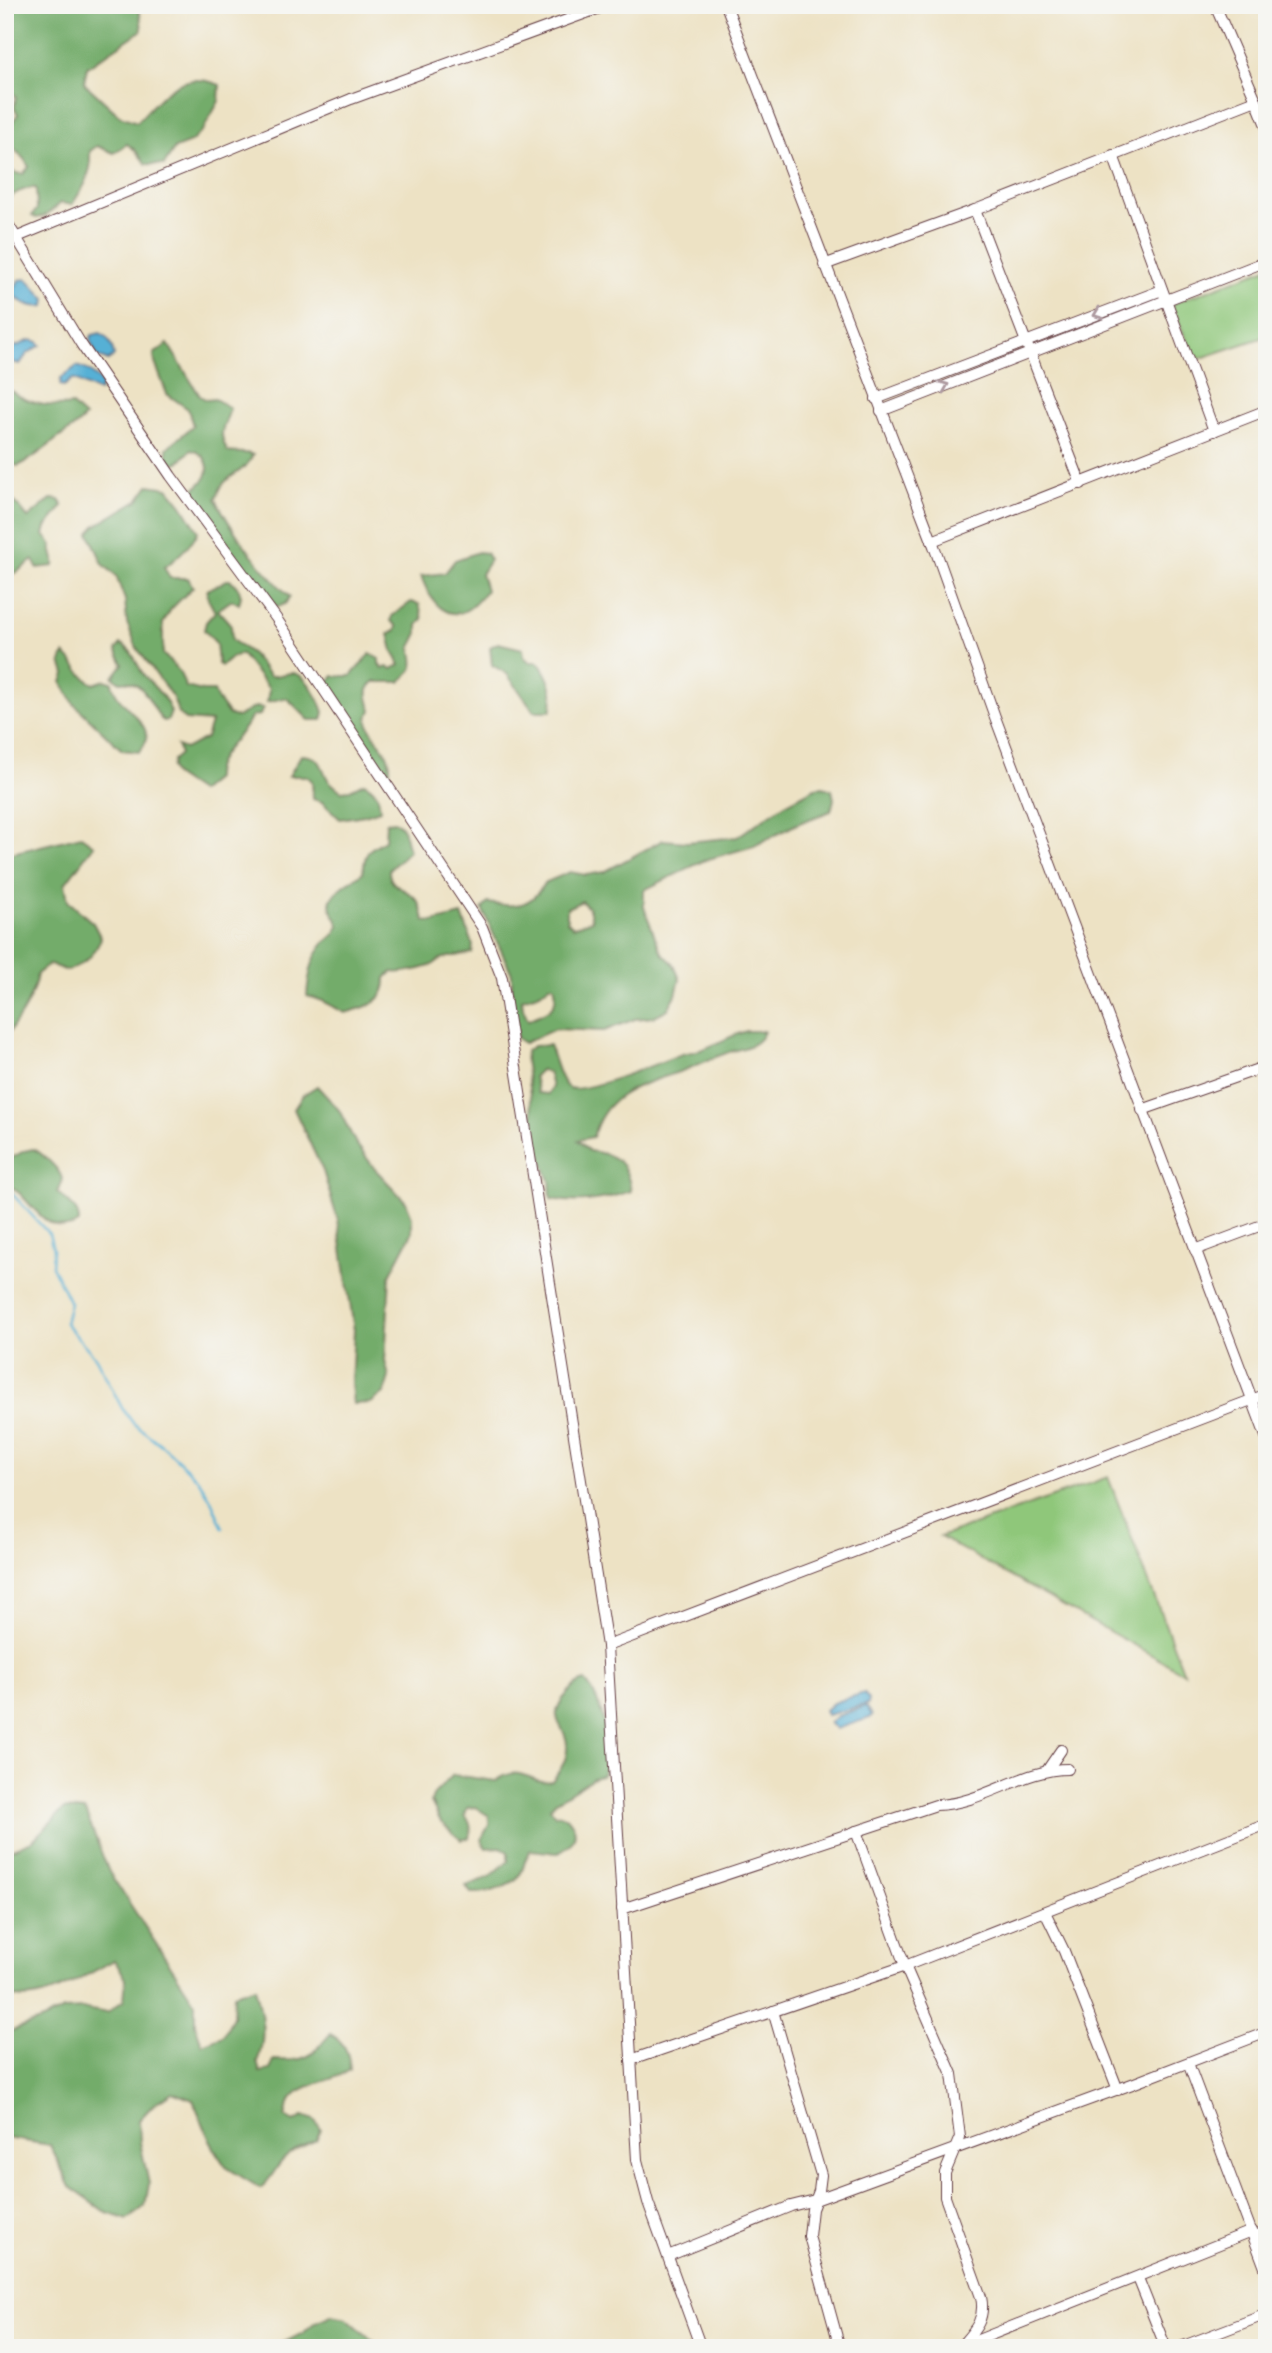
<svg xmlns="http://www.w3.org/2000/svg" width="1272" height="2353" font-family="'Gentium Book Plus',serif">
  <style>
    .green { fill: #8fc77a; stroke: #6c7352; stroke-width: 2 }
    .forest { fill: #73ac6a; stroke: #5e664a; stroke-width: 2; fill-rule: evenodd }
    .water { fill: #57b0d5; stroke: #506880; stroke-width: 2 }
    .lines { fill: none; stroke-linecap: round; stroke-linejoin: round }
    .stream { stroke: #57b0d5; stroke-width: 2.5 }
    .street-casing { stroke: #623c42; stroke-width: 12 }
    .street { stroke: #fff; stroke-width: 10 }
    .oneway { stroke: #ae9aa0 }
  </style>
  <rect width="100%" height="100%" fill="#f6f6f2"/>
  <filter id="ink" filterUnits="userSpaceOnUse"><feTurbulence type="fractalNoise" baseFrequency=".0143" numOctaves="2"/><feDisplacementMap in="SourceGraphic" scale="14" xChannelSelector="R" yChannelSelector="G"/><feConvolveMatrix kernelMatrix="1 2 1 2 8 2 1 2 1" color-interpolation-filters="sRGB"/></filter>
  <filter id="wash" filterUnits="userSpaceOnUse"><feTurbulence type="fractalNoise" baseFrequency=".00686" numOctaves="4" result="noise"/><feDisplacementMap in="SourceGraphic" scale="28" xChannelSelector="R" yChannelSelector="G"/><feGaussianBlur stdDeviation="1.57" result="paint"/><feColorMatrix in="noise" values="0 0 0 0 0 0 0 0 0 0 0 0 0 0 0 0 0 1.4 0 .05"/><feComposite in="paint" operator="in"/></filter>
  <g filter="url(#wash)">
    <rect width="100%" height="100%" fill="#ede2c4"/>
    <g class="green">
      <path d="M1267 268V336L1195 360 1171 304Z"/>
      <path d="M1108 1477 1184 1673 940 1537Z"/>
    </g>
    <g class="forest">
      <path d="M5 5H136L140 14 142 30 87 67 84 83 120 116 137 122C162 96 180 68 220 85L219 101 203 130 191 142 175 148 164 165 146 164 135 150 127 144 114 153 97 146 90 151V168L85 184 72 205 61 203 45 216 36 218 32 216 37 209 36 188C25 187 14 194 5 200V165L15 173 23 174 29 167 24 159 5 139V132L18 114 14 108 16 97 5 82Z"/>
      <path d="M168 344 200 396 207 400 215 399 230 408C225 429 216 430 228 452 237 454 244 451 253 455 246 471 234 472 224 483 220 487 218 494 216 499 232 533 263 571 290 597L285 604 277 607 248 574 193 495V490C198 486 203 482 206 477 212 464 203 452 191 450L179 462 171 464 167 456V448L193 426 188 409 167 394 155 363 154 354Z"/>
      <path d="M5 386C24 403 48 408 72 405L85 417C75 428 68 431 57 439 44 449 33 459 18 466L5 462Z"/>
      <path d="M149 485 168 488 182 505 198 531C196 540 172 563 164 567L170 578H188L193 587 171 609 163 623V654L179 671 186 687 202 691H214L217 699 229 715 237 717 255 707 263 708 260 715 252 716C242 737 213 755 215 779L199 792 174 775 171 768 173 760 180 754 177 746 185 749 206 738 211 722 185 720 179 714 173 698 137 648 127 623 125 600 116 576 103 564 89 533 95 526 138 500Z"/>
      <path d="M51 499 59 500 63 506 46 527 44 535 52 545C50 553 56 558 54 566L37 568 33 560 17 572 5 577 7 507 15 502 28 518Z"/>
      <path d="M478 552 486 553 490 560 481 574 486 590C459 630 435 614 421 576L445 573 455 560Z"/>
      <path d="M227 580H231L239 589 241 596 239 604 232 600 218 610 231 625 232 640 252 654 270 676C277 677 285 673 292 673 306 673 320 700 324 712L322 720H309L288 699 284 698 267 702 269 689 241 654 232 657 222 666 218 664 216 643 204 630 206 622 215 612 208 599 207 590Z"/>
      <path d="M411 602 419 604 423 619 418 625V633L411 647C416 667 415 668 400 682H374C363 691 369 698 371 710 357 732 397 747 389 775L350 721 328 683 334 676H351L370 654 379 659V664L383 669 387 667 392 669 400 665 393 651 389 634 396 630 397 626 391 621 392 616Z"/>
      <path d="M498 643 523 649 524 657 530 662H538C549 676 556 694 551 711H534L507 674 492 665 490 647Z"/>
      <path d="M121 644C134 650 136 665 144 675 154 688 166 696 171 712L168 720 164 721 161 719C150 704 143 677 120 682L113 677 123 664 116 650Z"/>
      <path d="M64 654C76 663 81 678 94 684L105 680 112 682C115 709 165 725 139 752L122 750 74 704 62 682 65 674 61 662Z"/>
      <path d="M301 755C321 756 320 763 327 778 330 783 336 787 341 791L350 790 364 783C377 790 379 796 380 810L365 815 340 819 322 802 313 799 312 781 306 776H289Z"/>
      <path d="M823 787 832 790 834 799 831 811 799 823 754 846 705 860 644 890V907L655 937 662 953 673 963 680 979 676 995 668 1009 653 1017 635 1019 604 1031 555 1029 524 1043 517 1038 516 1021 512 1013V974L482 909 488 903C512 907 531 909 544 883L570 872 586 875 604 872 663 840 687 842 737 837 785 804 815 788ZM582 901 589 909 592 920 573 927 567 921V908ZM550 985H554C561 1008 546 1012 528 1020L523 1008 522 999 540 993Z"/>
      <path d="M394 821C406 827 405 839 409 851L389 870C389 889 406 887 416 899 422 905 421 913 425 921L433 922 462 915 473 945 472 953C463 955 453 956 444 958 438 959 436 964 430 966 421 969 401 974 392 972L386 978C387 1003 366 1007 345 1013L323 1001 307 996C308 980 311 960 321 947 328 937 334 939 339 925 337 920 333 914 331 909 325 892 354 881 363 872 366 849 366 851 385 840L386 822Z"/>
      <path d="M81 836 94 845 65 884 68 901 93 923 101 938C94 957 85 963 67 971L50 964 37 974C33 999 20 1017 5 1038V857L12 853Z"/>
      <path d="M747 1031H764C759 1048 739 1048 724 1054 709 1059 694 1067 679 1072 640 1085 604 1093 593 1137L578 1140 589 1151C617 1154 627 1163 631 1191 604 1200 579 1205 551 1199L550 1181 537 1146 525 1059 526 1051 533 1046 549 1045C553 1054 560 1085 569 1088 585 1094 662 1061 682 1054 688 1052 696 1052 703 1049 718 1044 731 1035 747 1031ZM540 1070 548 1072 552 1087 548 1094 538 1093 534 1076Z"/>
      <path d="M317 1086 339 1110 355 1142 375 1169 406 1202 412 1217V1233L390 1275 385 1361 389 1377 384 1393 371 1403 353 1404 351 1383 354 1330 338 1221 323 1171 294 1109 303 1095Z"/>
      <path d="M33 1149C41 1152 58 1168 61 1176 64 1182 60 1188 57 1192 67 1201 80 1209 79 1223 54 1237 38 1213 23 1197 18 1191 11 1187 5 1182V1162L24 1151Z"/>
      <path d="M585 1681C603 1700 615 1752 601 1776L593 1778 555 1802 550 1808 555 1814C569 1815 581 1829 571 1843 568 1847 562 1850 557 1853L531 1850C525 1857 525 1863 522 1871 515 1887 487 1894 471 1893L466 1886 490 1877 508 1861V1852L501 1847 486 1848 481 1840 489 1825V1816L475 1807 467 1808 465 1815C471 1823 472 1829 469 1838L461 1840 441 1822 431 1802 434 1794 453 1775 496 1781C521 1762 530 1785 552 1781 560 1770 568 1760 567 1745 567 1725 544 1720 567 1694 573 1687 576 1683 585 1681Z"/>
      <path d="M64 1809 85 1811 109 1872 195 2003V2024L202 2044 223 2036 233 2017 234 1994 255 1987C262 2013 267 2037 257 2062L260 2072 270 2070 274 2060C306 2061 310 2059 330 2034 345 2042 349 2053 350 2070 326 2087 291 2078 285 2117L294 2122 304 2116 314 2120 321 2129 316 2140C303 2146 292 2150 282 2161 273 2171 271 2181 260 2188L226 2167 214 2149 193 2100 172 2092 154 2104 139 2120 140 2142 149 2184 145 2206 128 2220 107 2213 70 2187 50 2145 5 2138V2033L43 2020 63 2010 86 2009 107 2013 124 2000 126 1978 114 1960C82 1977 42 2007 5 1995V1852L32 1841Z"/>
      <path d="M331 2315 347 2318 381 2348H273L303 2333 315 2322Z"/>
    </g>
    <g class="water">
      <path d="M27 279 46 299 45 306C31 308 21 304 12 293L19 280Z"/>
      <path d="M100 333C109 337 113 348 114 356L108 361 97 356 90 340 92 335Z"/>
      <path d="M30 340 38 342 41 345 27 354 20 364 5 360V345L15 347Z"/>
      <path d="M77 366C88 369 96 374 102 385L99 392 73 379 64 386 60 385 61 378Z"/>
      <path d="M864 1693 869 1700 868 1704 827 1715 825 1710 833 1703Z"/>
      <path d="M866 1706 872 1715 870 1718 836 1729 829 1723 838 1716Z"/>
    </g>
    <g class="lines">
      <path class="stream" d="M5 1186 49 1234 53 1249 52 1266 70 1303 65 1323 96 1358 122 1408 133 1423 164 1447 197 1478 210 1498 223 1528"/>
    </g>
  </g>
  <g filter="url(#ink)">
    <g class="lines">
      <g class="street-casing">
        <g id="street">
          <path d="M726 5 934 546 995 717 1267 1439"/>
          <path d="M1215 5 1256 100"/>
          <path d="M1113 155 1214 431"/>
          <path d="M975 210 1081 484"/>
          <path d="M5 219 81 344 171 476 276 618 482 927 502 978 607 1646 637 2160 648 2202 701 2348"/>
          <path d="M15 238 351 99 608 5"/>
          <path d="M824 265 975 210 1256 100 1267 128"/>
          <path d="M876 399 1162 290"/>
          <path d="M881 411 1267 261"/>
          <path d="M932 541 1267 410"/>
          <path d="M1142 1110 1267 1066"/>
          <path d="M1195 1250 1267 1223"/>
          <path d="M607 1646 1267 1394"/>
          <path d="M1048 1769 1061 1750"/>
          <path d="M856 1831 905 1966 952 2074 960 2137 945 2173V2197L981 2297C986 2320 974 2331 960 2347"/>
          <path d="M622 1909 936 1805C983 1804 1022 1769 1068 1769"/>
          <path d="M1045 1912 1064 1951 1118 2090"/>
          <path d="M773 2011 821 2175 819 2191 812 2209 809 2236 840 2348"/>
          <path d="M631 2060 905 1966 1267 1824"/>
          <path d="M1188 2063 1267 2273"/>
          <path d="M1254 2236 1267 2232"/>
          <path d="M668 2256 791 2206 815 2200 1132 2084 1267 2032"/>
          <path d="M1138 2278 1166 2348"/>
          <path d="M963 2346 1252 2231"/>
          <path d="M1178 2348 1267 2314"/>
        </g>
      </g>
      <use href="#street" class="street"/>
    </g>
    <defs><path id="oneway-chevron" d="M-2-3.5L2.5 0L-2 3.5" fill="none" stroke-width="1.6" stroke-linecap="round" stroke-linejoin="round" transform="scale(1.75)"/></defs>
    <g class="oneway">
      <use href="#oneway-chevron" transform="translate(1098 314) rotate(159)"/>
      <use href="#oneway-chevron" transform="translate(944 386) rotate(-22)"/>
    </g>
  </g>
  <rect width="1272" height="2353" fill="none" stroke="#f6f6f2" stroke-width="28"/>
</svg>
